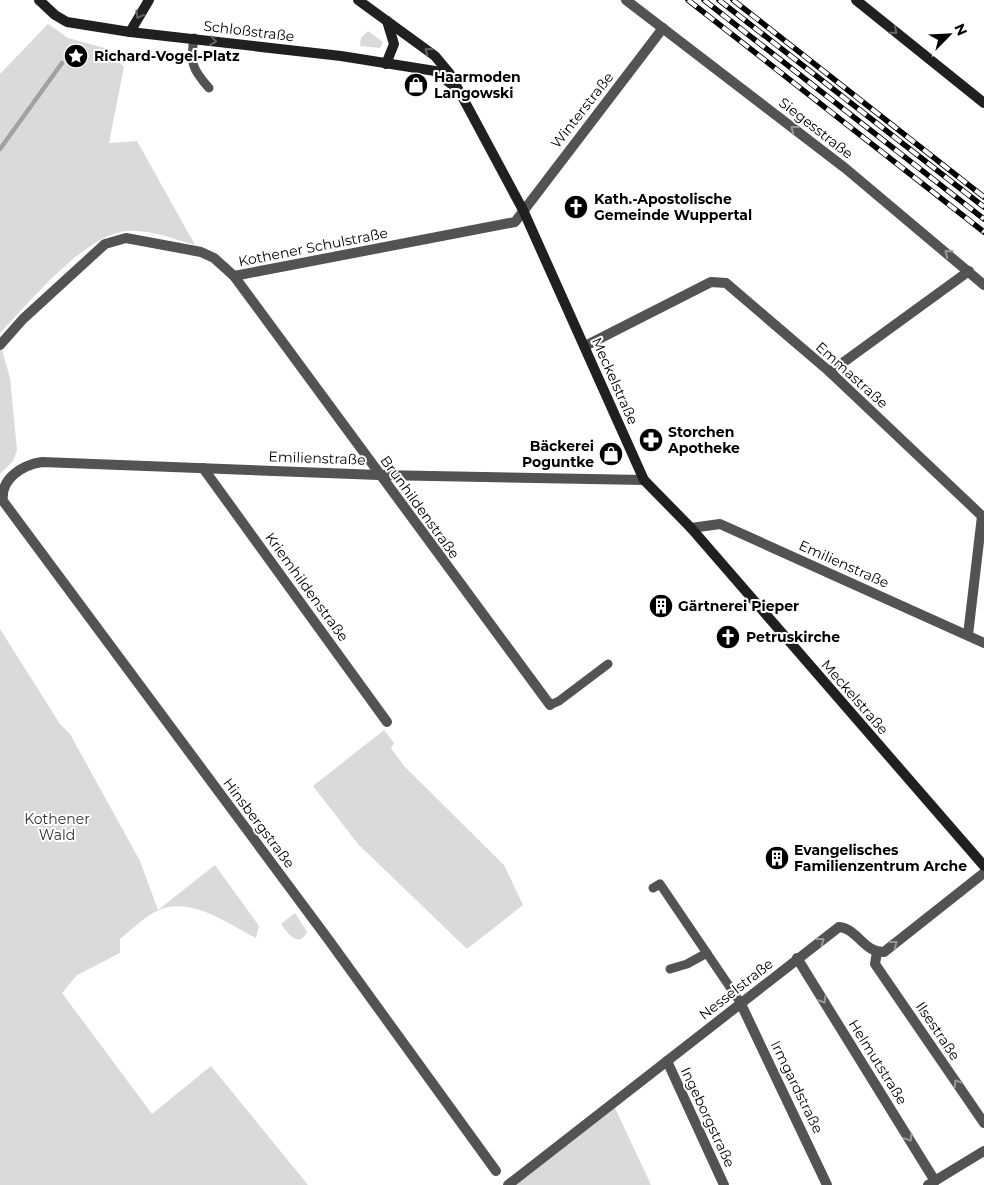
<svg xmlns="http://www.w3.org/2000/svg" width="984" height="1185" font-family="Montserrat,sans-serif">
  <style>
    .green { fill: #dadada }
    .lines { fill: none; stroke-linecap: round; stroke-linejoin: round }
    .stream { stroke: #a1a1a1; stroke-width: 4.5 }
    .lane { stroke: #535353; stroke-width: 9 }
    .street { stroke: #535353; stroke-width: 10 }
    .secondary { stroke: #202020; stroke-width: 10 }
    .rail-casing { stroke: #000; stroke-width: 5.5 }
    .rail { stroke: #fff; stroke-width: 4; stroke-dasharray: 11; stroke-linecap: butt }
    .oneway { stroke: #636363 }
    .oneway2 { stroke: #989898 }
    .labels { text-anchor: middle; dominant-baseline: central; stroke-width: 4; stroke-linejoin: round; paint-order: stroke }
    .street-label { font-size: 14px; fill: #000; stroke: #fff }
    .poi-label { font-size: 14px; font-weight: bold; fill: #000; stroke: #fff; text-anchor: start }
    .park-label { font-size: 14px; fill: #313131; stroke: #fff }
  </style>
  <rect width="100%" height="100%" fill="#fff"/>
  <g class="green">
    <path d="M48 24 68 38 108 49 124 67 109 143 137 141 195 245C174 239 148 229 127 231 85 234 29 303 0 333V74Z"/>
    <path d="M368 31 383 42 380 48 360 46 361 38Z"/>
    <path d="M0 343 10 378 17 450 13 461 0 474Z"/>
    <path d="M0 629 60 724 70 734 140 861 158 910 215 865 259 926 256 938C228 924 190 895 157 911 144 917 131 930 120 939V953L77 975 62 993 152 1114 211 1066 308 1185H0Z"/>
    <path d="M384 730 394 743 391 748 404 766 504 865 523 905 467 949 358 844 313 786Z"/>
    <path d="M295 913 307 932C299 949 287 933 281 924Z"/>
    <path d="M615 1108 651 1185H516Z"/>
  </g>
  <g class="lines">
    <path class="stream" d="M0 149 62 63"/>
    <g class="lane">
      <path d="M194 38C190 63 192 69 209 88"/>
      <path d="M550 705 559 701 608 664"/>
      <path d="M653 888 660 884 740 1002"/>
      <path d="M670 969 687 964 707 953"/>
    </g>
    <g class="street">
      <path d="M626 0 845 168 984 285"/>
      <path d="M234 276 515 222 663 28"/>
      <path d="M0 345 23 319 105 244 126 238 201 252 214 258 234 276 550 705"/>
      <path d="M585 346 711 282 726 283 830 372 982 516 968 635"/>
      <path d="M830 372 969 271"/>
      <path d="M203 468 387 722"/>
      <path d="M691 528 720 524 984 643"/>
      <path d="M877 952 875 964 984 1123"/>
      <path d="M797 958 935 1181"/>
      <path d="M740 1002 827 1185"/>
      <path d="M667 1061 724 1185"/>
      <path d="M496 1171 328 939 3 501C0 479 22 465 42 462L379 475 644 480"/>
      <path d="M508 1185 839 927C857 928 864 953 884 952L984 873"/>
      <path d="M928 1185 984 1151"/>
    </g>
    <g class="secondary">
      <path d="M39 0 55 15 67 22 130 32 341 56 435 71 455 87"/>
      <path d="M358 0 435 56 450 74 523 210 644 480 691 528 984 866"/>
      <path d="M856 0 984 103"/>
      <path d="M130 32 149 0"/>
      <path d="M386 64 394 44 387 21"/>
    </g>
    <g class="rail-casing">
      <g id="rail">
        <path d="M688 0 984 232"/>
        <path d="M704 0 984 219"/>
        <path d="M719 0 984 207"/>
        <path d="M733 0 984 197"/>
      </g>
    </g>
    <use href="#rail" class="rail"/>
  </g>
  <defs><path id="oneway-chevron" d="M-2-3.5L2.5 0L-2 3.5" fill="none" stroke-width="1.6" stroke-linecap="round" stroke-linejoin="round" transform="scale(1.25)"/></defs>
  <g class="oneway">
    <use href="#oneway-chevron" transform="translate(139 15) rotate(119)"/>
    <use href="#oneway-chevron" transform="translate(894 31) rotate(39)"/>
    <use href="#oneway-chevron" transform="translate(213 41) rotate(7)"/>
    <use href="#oneway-chevron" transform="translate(428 51) rotate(-144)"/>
  </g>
  <g class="oneway2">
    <use href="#oneway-chevron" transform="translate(794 129) rotate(-142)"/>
    <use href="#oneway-chevron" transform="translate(948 253) rotate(-141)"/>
    <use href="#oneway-chevron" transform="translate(821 941) rotate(-37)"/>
    <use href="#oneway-chevron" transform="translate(894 944) rotate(-38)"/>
    <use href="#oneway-chevron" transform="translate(823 1000) rotate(58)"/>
    <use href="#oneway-chevron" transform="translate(957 1083) rotate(-124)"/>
    <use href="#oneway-chevron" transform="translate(909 1138) rotate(58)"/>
  </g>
  <defs>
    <g id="sight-disc" transform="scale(1.25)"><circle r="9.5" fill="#000" stroke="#fff"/><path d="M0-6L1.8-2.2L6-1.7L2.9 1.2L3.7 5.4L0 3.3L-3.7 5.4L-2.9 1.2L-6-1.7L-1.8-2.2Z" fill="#fff"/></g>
    <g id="shop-disc" transform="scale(1.25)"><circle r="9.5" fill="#000" stroke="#fff"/><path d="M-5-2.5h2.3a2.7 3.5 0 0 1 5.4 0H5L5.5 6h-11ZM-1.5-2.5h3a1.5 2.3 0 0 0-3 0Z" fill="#fff"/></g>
    <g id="church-disc" transform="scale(1.25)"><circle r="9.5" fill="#000" stroke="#fff"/><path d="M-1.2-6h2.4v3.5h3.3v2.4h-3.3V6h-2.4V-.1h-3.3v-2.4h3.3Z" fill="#fff"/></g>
    <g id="pharmacy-disc" transform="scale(1.25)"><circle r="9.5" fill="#000" stroke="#fff"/><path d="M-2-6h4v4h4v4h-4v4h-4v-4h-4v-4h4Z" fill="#fff"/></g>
    <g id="building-disc" transform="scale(1.25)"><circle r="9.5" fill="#000" stroke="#fff"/><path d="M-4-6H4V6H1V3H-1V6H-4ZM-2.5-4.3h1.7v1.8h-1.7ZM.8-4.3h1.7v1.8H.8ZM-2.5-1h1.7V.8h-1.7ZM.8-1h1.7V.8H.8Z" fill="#fff"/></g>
  </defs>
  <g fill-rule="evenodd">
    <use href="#sight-disc" x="76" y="56"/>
    <use href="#shop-disc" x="416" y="85"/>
    <use href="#church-disc" x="576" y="207"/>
    <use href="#pharmacy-disc" x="651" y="440"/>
    <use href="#shop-disc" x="611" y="454"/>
    <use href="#building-disc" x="661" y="606"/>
    <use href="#church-disc" x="728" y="637"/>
    <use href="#building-disc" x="777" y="858"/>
  </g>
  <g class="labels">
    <g class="street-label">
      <text transform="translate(249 31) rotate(7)">Schloßstraße</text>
      <text transform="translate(582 110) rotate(-52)">Winterstraße</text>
      <text transform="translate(816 128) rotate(38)">Siegesstraße</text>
      <text transform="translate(313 247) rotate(-11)">Kothener Schulstraße</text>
      <text transform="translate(852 375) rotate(42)">Emmastraße</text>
      <text transform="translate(615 381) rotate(66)">Meckelstraße</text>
      <text transform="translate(317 458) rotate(2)">Emilienstraße</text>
      <text transform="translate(420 507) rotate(54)">Brunhildenstraße</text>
      <text transform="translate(844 564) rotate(24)">Emilienstraße</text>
      <text transform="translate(307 587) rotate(54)">Kriemhildenstraße</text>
      <text transform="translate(855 697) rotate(49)">Meckelstraße</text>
      <text transform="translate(259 823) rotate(53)">Hinsbergstraße</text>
      <text transform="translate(736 989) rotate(-38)">Nesselstraße</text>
      <text transform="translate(938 1031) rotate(56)">Ilsestraße</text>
      <text transform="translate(878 1062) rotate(58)">Helmutstraße</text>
      <text transform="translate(797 1087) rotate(64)">Irmgardstraße</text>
      <text transform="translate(708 1117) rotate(65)">Ingeborgstraße</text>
    </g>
    <g class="poi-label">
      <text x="94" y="56">Richard-Vogel-Platz</text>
      <text x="434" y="77">Haarmoden<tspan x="434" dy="16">Langowski</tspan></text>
      <text x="594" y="199">Kath.-Apostolische<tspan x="594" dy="16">Gemeinde Wuppertal</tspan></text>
      <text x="668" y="432">Storchen<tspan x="668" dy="16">Apotheke</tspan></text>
      <text x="594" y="446" text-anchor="end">Bäckerei<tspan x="594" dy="16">Poguntke</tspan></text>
      <text x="678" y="606">Gärtnerei Pieper</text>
      <text x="746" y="637">Petruskirche</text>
      <text x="794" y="850">Evangelisches<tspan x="794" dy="16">Familienzentrum Arche</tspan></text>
    </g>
    <g class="park-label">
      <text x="57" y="819">Kothener<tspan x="57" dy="16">Wald</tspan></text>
    </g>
  </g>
  <g transform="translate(949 35) rotate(66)" stroke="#ffffff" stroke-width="4" paint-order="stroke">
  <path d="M0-4L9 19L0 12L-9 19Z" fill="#000000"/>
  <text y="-8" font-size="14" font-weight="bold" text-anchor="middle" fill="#000000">N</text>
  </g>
</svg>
